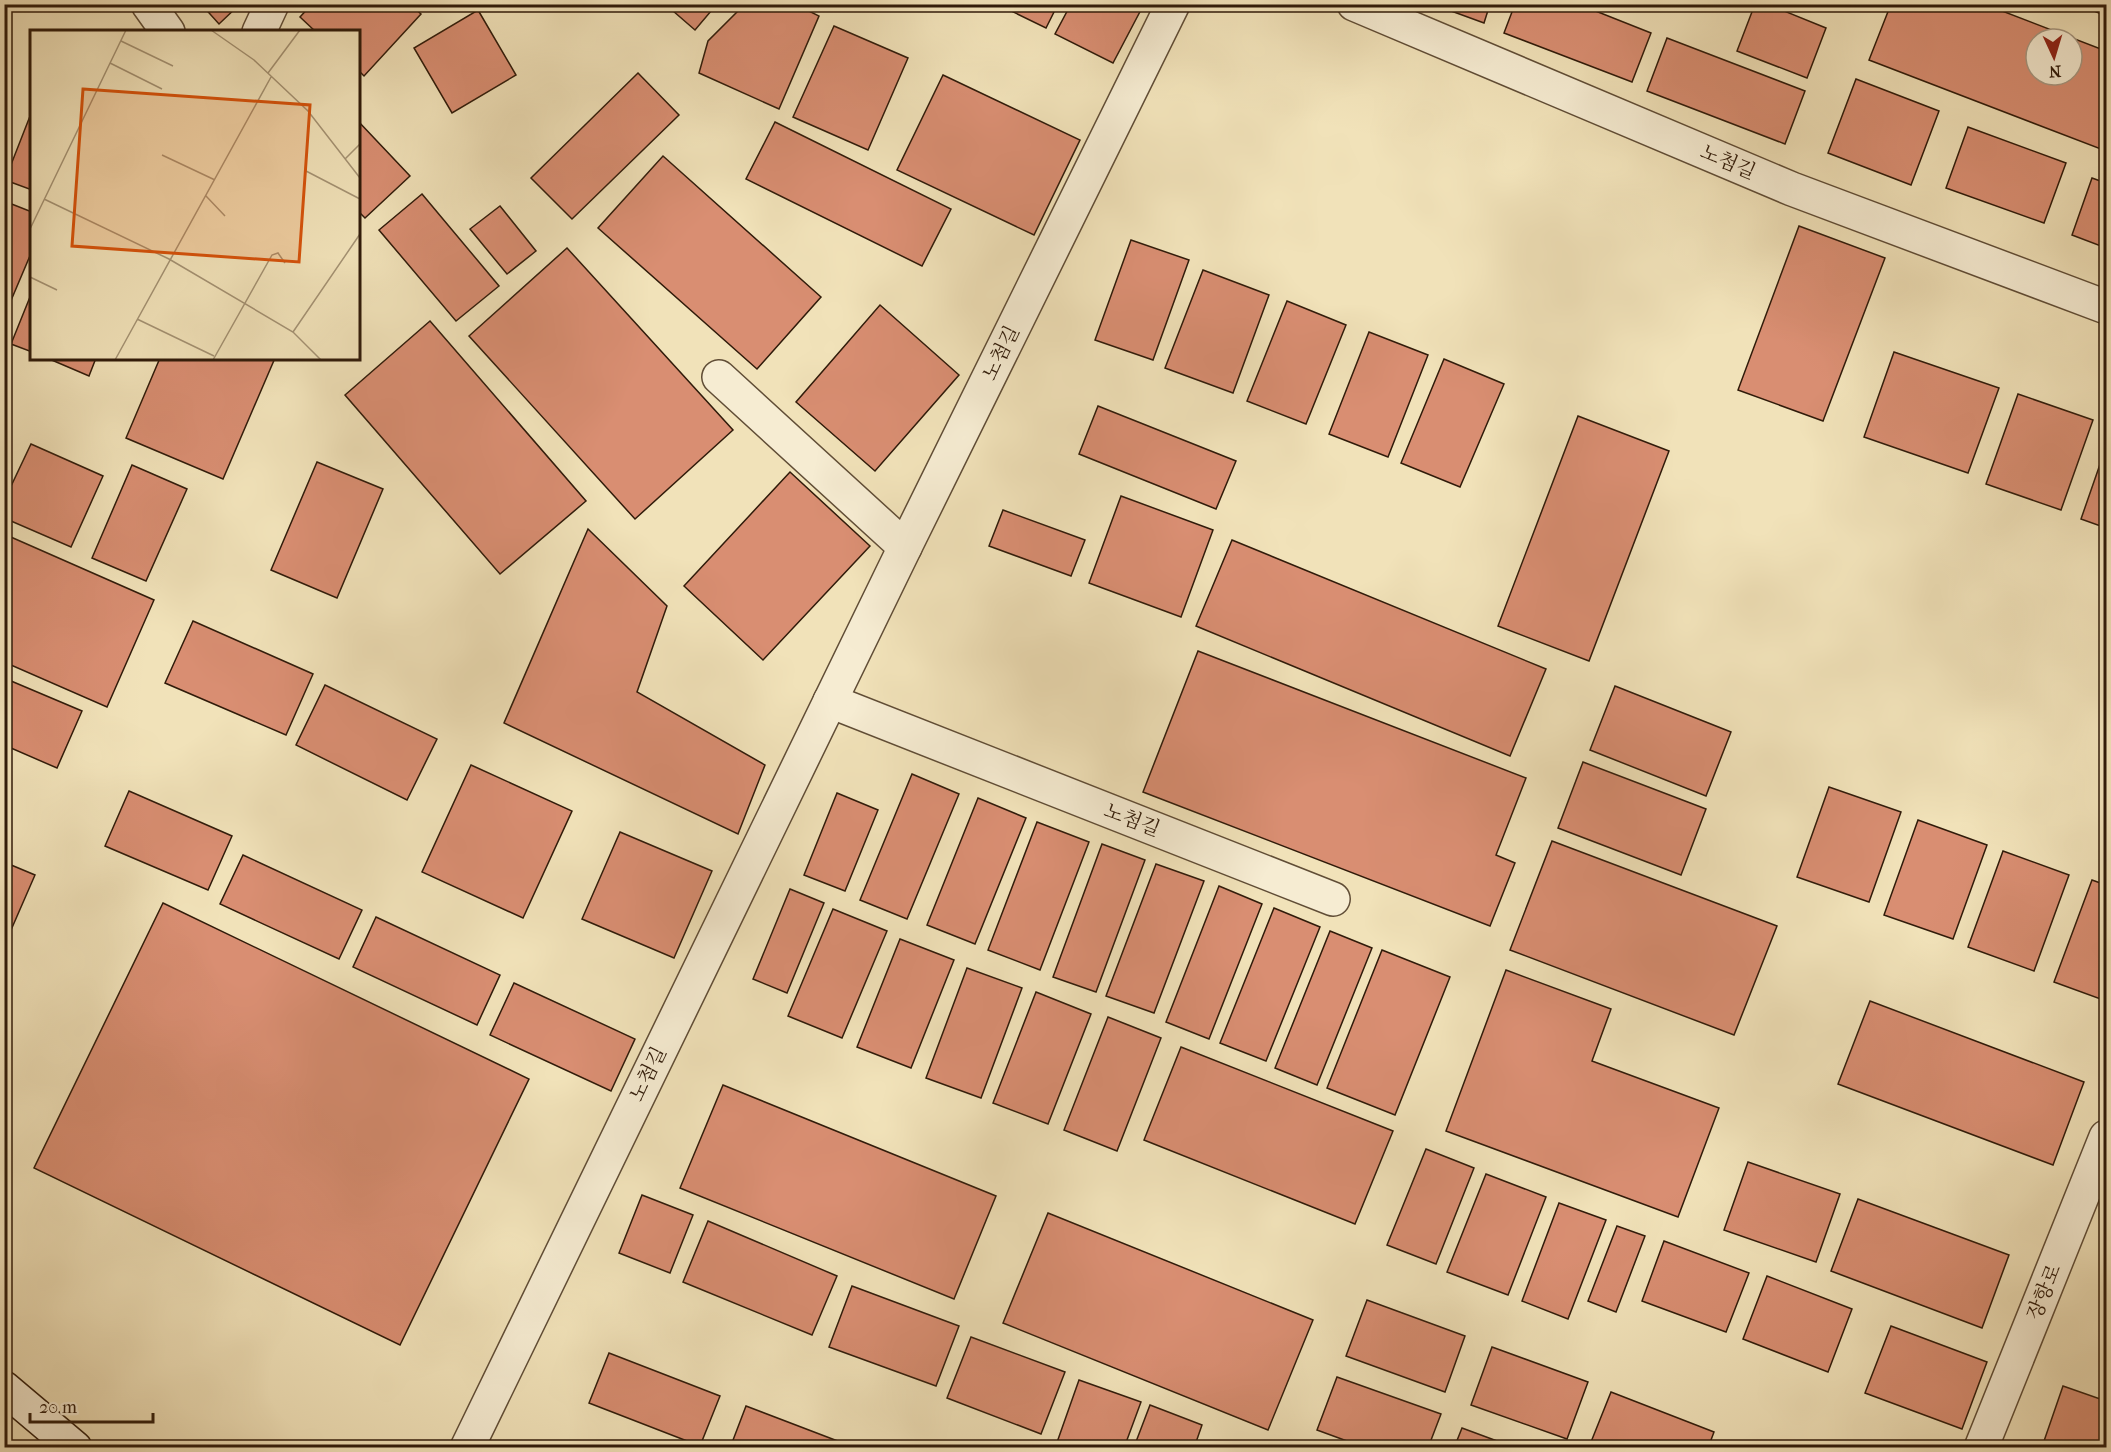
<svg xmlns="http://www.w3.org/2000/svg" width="2111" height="1452" font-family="'IM FELL French Canon','Noto Serif KR',serif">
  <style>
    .building { fill: #d98e72; stroke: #301b0a; stroke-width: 1.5; fill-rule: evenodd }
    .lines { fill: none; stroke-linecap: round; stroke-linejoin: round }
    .street-casing { stroke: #604d36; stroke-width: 36 }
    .secondary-casing { stroke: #301b0a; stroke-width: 36 }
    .street { stroke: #f6ecd2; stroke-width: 33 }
    .secondary { stroke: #f6ecd2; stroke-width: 33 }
    .labels { text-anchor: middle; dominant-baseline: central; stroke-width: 4.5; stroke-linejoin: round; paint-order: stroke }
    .street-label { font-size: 20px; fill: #301b0a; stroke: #f6ecd2 }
    .inset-road { fill: none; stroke: #a49273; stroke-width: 1.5 }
    .view { fill: #d6530c; fill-opacity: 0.15; stroke: #d6530c; stroke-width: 3 }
    .inset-edge { fill: none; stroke: #301b0a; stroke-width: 3 }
  </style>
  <rect width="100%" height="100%" fill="#f1e2b9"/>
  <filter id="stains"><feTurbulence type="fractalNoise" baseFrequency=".00333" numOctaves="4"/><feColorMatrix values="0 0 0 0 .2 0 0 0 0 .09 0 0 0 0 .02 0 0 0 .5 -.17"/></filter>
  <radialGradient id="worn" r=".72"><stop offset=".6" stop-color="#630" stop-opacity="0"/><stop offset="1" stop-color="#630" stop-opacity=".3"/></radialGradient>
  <g class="building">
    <path d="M4 4H14L4 27Z"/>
    <path d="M201 4H240L219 24Z"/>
    <path d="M312 4H410L421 14 364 76 358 70V32H316L300 17Z"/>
    <path d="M665 4H717L695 30Z"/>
    <path d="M745 4H795L819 16 779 109 699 73 708 41Z"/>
    <path d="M997 4H1058L1046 28Z"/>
    <path d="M1071 4H1144L1113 63 1055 34Z"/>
    <path d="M1432 4H1490L1484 23Z"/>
    <path d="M1515 4H1578L1651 33 1632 82 1504 33Z"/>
    <path d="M1755 4H1767L1826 28 1807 78 1737 51Z"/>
    <path d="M1891 4H1984L2106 51V151L1869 60ZM2036 39H2072V75H2036Z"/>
    <path d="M2077 4H2106V16Z"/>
    <path d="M478 10 516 75 452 113 414 48Z"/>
    <path d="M834 26 908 58 868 150 793 117Z"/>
    <path d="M1667 38 1805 91 1785 144 1647 91Z"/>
    <path d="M638 73 679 115 572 219 531 178Z"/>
    <path d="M943 75 1080 140 1034 235 897 170Z"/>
    <path d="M1856 79 1939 111 1911 185 1828 153Z"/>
    <path d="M32 111V190L5 180Z"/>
    <path d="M358 121 410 176 365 218 358 211Z"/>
    <path d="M775 122 951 209 922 266 746 179Z"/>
    <path d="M1968 127 2066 163 2044 223 1946 188Z"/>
    <path d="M663 156 821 297 757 369 598 228Z"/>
    <path d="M2092 178 2106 183V248L2072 235Z"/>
    <path d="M422 194 499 286 456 321 379 230Z"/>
    <path d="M4 201 32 212V251L4 317Z"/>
    <path d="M500 206 536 251 507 274 470 229Z"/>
    <path d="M1799 226 1885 258 1823 421 1738 390Z"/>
    <path d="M1131 240 1189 260 1153 360 1095 340Z"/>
    <path d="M567 248 733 430 635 519 469 336Z"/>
    <path d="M1203 270 1269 295 1233 393 1165 368Z"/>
    <path d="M32 292V352L11 344Z"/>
    <path d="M1287 301 1346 325 1306 424 1247 401Z"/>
    <path d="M880 305 959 375 875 471 796 402Z"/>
    <path d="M430 321 586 501 500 574 345 395Z"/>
    <path d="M1369 332 1428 355 1388 457 1329 434Z"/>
    <path d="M1894 352 1999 388 1968 473 1864 437Z"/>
    <path d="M47 358H96L89 376Z"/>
    <path d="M160 358H275L223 479 126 438Z"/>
    <path d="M1444 359 1504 384 1460 487 1401 463Z"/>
    <path d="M2018 394 2093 420 2061 510 1986 484Z"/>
    <path d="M1098 406 1236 461 1216 509 1079 454Z"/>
    <path d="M1578 416 1669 451 1589 661 1498 626Z"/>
    <path d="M31 444 103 476 71 547 4 518V501Z"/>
    <path d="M2106 447V528L2081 519Z"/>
    <path d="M317 462 383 489 337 598 271 570Z"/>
    <path d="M132 465 187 489 146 581 92 558Z"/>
    <path d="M790 472 870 546 763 660 684 586Z"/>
    <path d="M1121 496 1213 530 1181 617 1089 583Z"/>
    <path d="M1003 510 1085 540 1071 576 989 546Z"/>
    <path d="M588 529 667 606 637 692 765 765 738 834 504 723Z"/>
    <path d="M4 534 154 600 107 707 4 662Z"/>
    <path d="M1232 540 1546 669 1510 756 1196 626Z"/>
    <path d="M193 621 313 674 286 735 165 683Z"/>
    <path d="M1198 651 1526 778 1496 855 1515 863 1490 926 1143 792Z"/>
    <path d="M4 678 82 711 57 768 4 745Z"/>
    <path d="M325 685 437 739 407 800 296 745Z"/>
    <path d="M1615 686 1731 732 1706 796 1590 750Z"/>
    <path d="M1583 762 1706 809 1681 875 1558 828Z"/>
    <path d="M471 765 572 811 523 918 422 872Z"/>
    <path d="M912 774 959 794 907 919 860 900Z"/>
    <path d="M1829 787 1901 812 1869 902 1797 877Z"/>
    <path d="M129 791 232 836 208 890 105 846Z"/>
    <path d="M837 793 878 810 845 891 804 875Z"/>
    <path d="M978 798 1026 818 975 944 927 925Z"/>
    <path d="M1918 820 1987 845 1953 939 1884 915Z"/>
    <path d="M1037 822 1089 842 1040 970 988 950Z"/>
    <path d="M620 832 712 871 674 958 582 919Z"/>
    <path d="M1552 841 1777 926 1734 1035 1510 950Z"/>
    <path d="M1102 844 1145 860 1096 992 1053 977Z"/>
    <path d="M2003 851 2069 875 2034 971 1968 947Z"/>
    <path d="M243 855 362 910 339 959 220 904Z"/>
    <path d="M4 862 35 875 11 930 4 927Z"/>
    <path d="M1156 864 1204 881 1154 1013 1106 996Z"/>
    <path d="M2092 880 2106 885V1001L2054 982Z"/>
    <path d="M1219 886 1262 904 1209 1039 1166 1022Z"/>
    <path d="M790 889 824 903 787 993 753 979Z"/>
    <path d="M163 903 529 1079 400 1345 34 1168Z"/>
    <path d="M1274 908 1320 927 1266 1061 1220 1043Z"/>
    <path d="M833 909 887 931 842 1038 788 1016Z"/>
    <path d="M376 917 500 975 477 1025 353 967Z"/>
    <path d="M1330 931 1372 948 1317 1085 1275 1068Z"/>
    <path d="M900 939 954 960 911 1068 857 1047Z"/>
    <path d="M1382 950 1450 977 1395 1115 1327 1088Z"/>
    <path d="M967 968 1022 988 981 1098 926 1078Z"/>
    <path d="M1506 970 1611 1009 1592 1061 1719 1108 1678 1217 1446 1131Z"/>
    <path d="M514 983 635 1039 611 1091 490 1035Z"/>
    <path d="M1036 992 1091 1014 1048 1124 993 1103Z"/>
    <path d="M1870 1001 2084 1082 2053 1165 1838 1084Z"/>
    <path d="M1108 1017 1161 1038 1117 1151 1064 1130Z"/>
    <path d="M1181 1047 1393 1131 1355 1224 1144 1140Z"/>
    <path d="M723 1085 996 1196 954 1299 680 1188Z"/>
    <path d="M1426 1149 1474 1168 1436 1264 1387 1245Z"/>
    <path d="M1748 1162 1840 1194 1816 1262 1724 1230Z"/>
    <path d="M1486 1174 1546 1197 1508 1295 1447 1272Z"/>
    <path d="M642 1195 693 1215 670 1273 619 1253Z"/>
    <path d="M1858 1199 2009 1255 1982 1328 1831 1271Z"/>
    <path d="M1559 1203 1606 1220 1568 1319 1522 1301Z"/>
    <path d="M1048 1213 1313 1320 1268 1430 1003 1323Z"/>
    <path d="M708 1221 837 1276 812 1335 683 1282Z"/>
    <path d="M1617 1226 1645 1236 1616 1312 1588 1301Z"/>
    <path d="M1664 1241 1749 1273 1726 1332 1642 1301Z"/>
    <path d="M1767 1276 1852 1309 1828 1372 1743 1339Z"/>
    <path d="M852 1286 959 1326 936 1386 829 1347Z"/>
    <path d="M1367 1300 1465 1336 1445 1392 1346 1356Z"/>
    <path d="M1891 1326 1987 1362 1962 1429 1865 1393Z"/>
    <path d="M971 1337 1065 1372 1041 1434 947 1398Z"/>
    <path d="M1492 1347 1588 1382 1567 1439 1471 1405Z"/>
    <path d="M609 1353 720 1396 700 1446 589 1403Z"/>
    <path d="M1337 1377 1441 1414 1428 1448H1366L1317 1430Z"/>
    <path d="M1079 1380 1141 1402 1124 1448H1055Z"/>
    <path d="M2063 1386 2106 1401V1448H2061L2044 1441Z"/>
    <path d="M1611 1392 1714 1432 1708 1448 1589 1447Z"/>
    <path d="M1150 1405 1202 1425 1194 1448 1134 1447Z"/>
    <path d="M746 1406 856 1448H730Z"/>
    <path d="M1462 1428 1516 1448H1454Z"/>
    <path d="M1736 1441 1752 1448H1734Z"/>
  </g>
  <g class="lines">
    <g class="street-casing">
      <g id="street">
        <path d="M148 4 168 32"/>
        <path d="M1354 4 1792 189 2106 307"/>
        <path d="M259 32 272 4"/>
        <path d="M719 377 905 547"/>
        <path d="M830 701 1333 899"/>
        <path d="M467 1448 905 547 1173 4"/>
        <path d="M1981 1448 2106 1137"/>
      </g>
    </g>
    <g class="secondary-casing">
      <path id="secondary" d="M4 1388 75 1448"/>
    </g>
    <use href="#street" class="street"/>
    <use href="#secondary" class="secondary"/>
  </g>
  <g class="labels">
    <g class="street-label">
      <text transform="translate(1728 162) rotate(23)">노첨길</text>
      <text transform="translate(1001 353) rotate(-64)">노첨길</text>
      <text transform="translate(1132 820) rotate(21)">노첨길</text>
      <text transform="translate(648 1074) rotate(-64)">노첨길</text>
      <text transform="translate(2044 1292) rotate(-68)">장항로</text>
    </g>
  </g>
  <g transform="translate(30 30)">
    <rect width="330" height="330" fill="#f1e2b9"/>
    <path class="inset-road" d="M181 0 224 30 278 81 330 148M91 11 143 36M80 33 132 59M238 43 270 0M132 125 185 150M315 129 330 114M276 141 330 169M176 166 195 186M14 169 139 229 263 302 291 330M0 199 96 0M0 247 27 260M107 289 184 326M263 302 330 204M85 330 241 47M183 330 242 225 248 223 255 233"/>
    <path class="view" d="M53 59 280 75 269 232 42 216Z"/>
    <rect width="330" height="330" class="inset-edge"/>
  </g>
  <rect width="2111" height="1452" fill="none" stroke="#f1e2b9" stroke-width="24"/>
  <rect x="6" y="6" width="2099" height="1440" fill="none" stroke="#301b0a" stroke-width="3"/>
  <rect x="12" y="12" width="2087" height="1428" fill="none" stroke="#301b0a" stroke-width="1.5"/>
  <g transform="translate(2054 57) rotate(176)"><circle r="28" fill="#f6ecd2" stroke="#a79882" stroke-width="1.5"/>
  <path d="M0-4.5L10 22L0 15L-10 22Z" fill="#8f2418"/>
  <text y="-9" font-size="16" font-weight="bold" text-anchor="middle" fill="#301b0a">N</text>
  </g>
  <path d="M30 1413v9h123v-9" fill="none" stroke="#301b0a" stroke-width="3"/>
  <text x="39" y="1413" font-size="18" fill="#301b0a" stroke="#f6ecd2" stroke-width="4.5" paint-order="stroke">20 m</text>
  <rect width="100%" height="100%" filter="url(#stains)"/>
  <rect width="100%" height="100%" fill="url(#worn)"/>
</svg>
